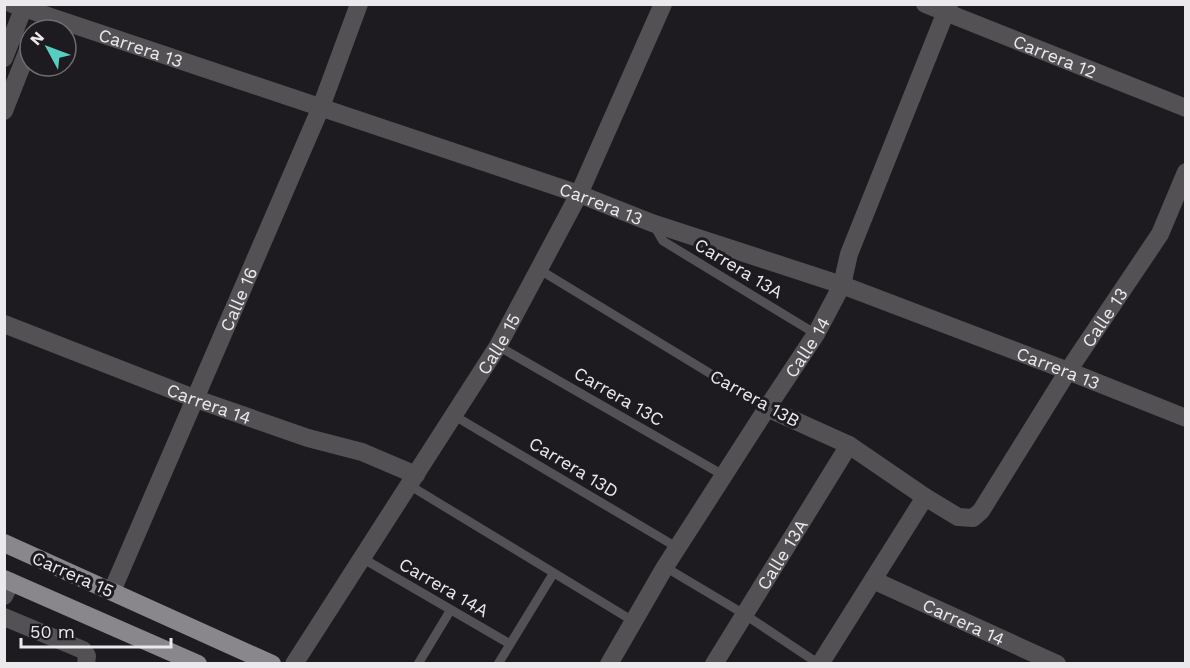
<svg xmlns="http://www.w3.org/2000/svg" width="1190" height="668" font-family="'Work Sans',sans-serif">
  <style>
    .lines { fill: none; stroke-linecap: round; stroke-linejoin: round }
    .service { stroke: #535154; stroke-width: 9 }
    .minor { stroke: #535154; stroke-width: 18 }
    .primary { stroke: #8a878c; stroke-width: 18 }
    .labels { text-anchor: middle; dominant-baseline: central; stroke-width: 6; stroke-linejoin: round; paint-order: stroke }
    .street-label { font-size: 18px; fill: #ebe9ec; stroke: #1d1b1f }
  </style>
  <rect width="100%" height="100%" fill="#1d1b1f"/>
  <g class="lines">
    <g class="service">
      <path d="M653 224 663 241 816 334"/>
      <path d="M540 270 767 408"/>
      <path d="M498 346 723 475"/>
      <path d="M453 415 678 548"/>
      <path d="M409 485 633 621"/>
      <path d="M362 558 510 644"/>
      <path d="M665 567 744 614 819 664"/>
      <path d="M418 664 450 611"/>
      <path d="M498 664 553 574"/>
    </g>
    <g class="minor">
      <path id="s1" d="M12 4 579 194 652 223 842 285 1068 371 1186 418"/>
      <path id="s2" d="M925 4 1186 108"/>
      <path d="M4 58 25 4"/>
      <path d="M4 111 30 45"/>
      <path id="s3" d="M4 324 196 399 308 438 362 452 416 475"/>
      <path id="s4" d="M767 408 849 445 925 497 958 517 973 518 981 511 1068 371 1160 234 1186 172"/>
      <path id="s5" d="M873 580 1057 664"/>
      <path id="s6" d="M112 591 321 107 359 4"/>
      <path d="M4 596 11 582"/>
      <path d="M4 617 83 650 87 656 86 664"/>
      <path id="s7" d="M294 664 498 346 579 194 663 4"/>
      <path id="s8" d="M609 664 665 567 767 408 816 334 842 285 849 254 949 4"/>
      <path id="s9" d="M714 664 849 445"/>
      <path d="M820 664 925 497"/>
    </g>
    <g class="primary">
      <path d="M4 543 272 664"/>
      <path d="M4 579 198 664"/>
    </g>
  </g>
  <g class="labels">
    <g class="street-label">
      <text stroke="none"><textPath href="#s1" startOffset="136">Carrera 13</textPath></text>
      <text stroke="none"><textPath href="#s2" startOffset="140">Carrera 12</textPath></text>
      <text stroke="none"><textPath href="#s1" startOffset="622">Carrera 13</textPath></text>
      <text transform="translate(739 268) rotate(31)">Carrera 13A</text>
      <text stroke="none"><textPath href="#s6" startOffset="318">Calle 16</textPath></text>
      <text stroke="none"><textPath href="#s4" startOffset="476">Calle 13</textPath></text>
      <text stroke="none"><textPath href="#s7" startOffset="380">Calle 15</textPath></text>
      <text stroke="none"><textPath href="#s8" startOffset="374">Calle 14</textPath></text>
      <text stroke="none"><textPath href="#s1" startOffset="1108">Carrera 13</textPath></text>
      <text transform="translate(619 396) rotate(30)">Carrera 13C</text>
      <text transform="translate(755 398) rotate(29)">Carrera 13B</text>
      <text stroke="none"><textPath href="#s3" startOffset="220">Carrera 14</textPath></text>
      <text transform="translate(574 467) rotate(31)">Carrera 13D</text>
      <text stroke="none"><textPath href="#s9" startOffset="129">Calle 13A</textPath></text>
      <text transform="translate(73 574) rotate(24)">Carrera 15</text>
      <text transform="translate(444 587) rotate(30)">Carrera 14A</text>
      <text stroke="none"><textPath href="#s5" startOffset="100">Carrera 14</textPath></text>
    </g>
  </g>
  <rect width="1190" height="668" fill="none" stroke="#ebe9ec" stroke-width="12"/>
  <g transform="translate(48 48) rotate(311)"><circle r="28" fill="#1d1b1f" stroke="#6f6d71" stroke-width="1.5"/>
  <path d="M0-4.5L10 22L0 15L-10 22Z" fill="#57cec2"/>
  <text y="-9" font-size="16" font-weight="bold" text-anchor="middle" fill="#ebe9ec">N</text>
  </g>
  <path d="M21 638v9h150v-9" fill="none" stroke="#ebe9ec" stroke-width="3"/>
  <text x="30" y="638" font-size="18" fill="#ebe9ec" stroke="#1d1b1f" stroke-width="4.5" paint-order="stroke">50 m</text>
</svg>
